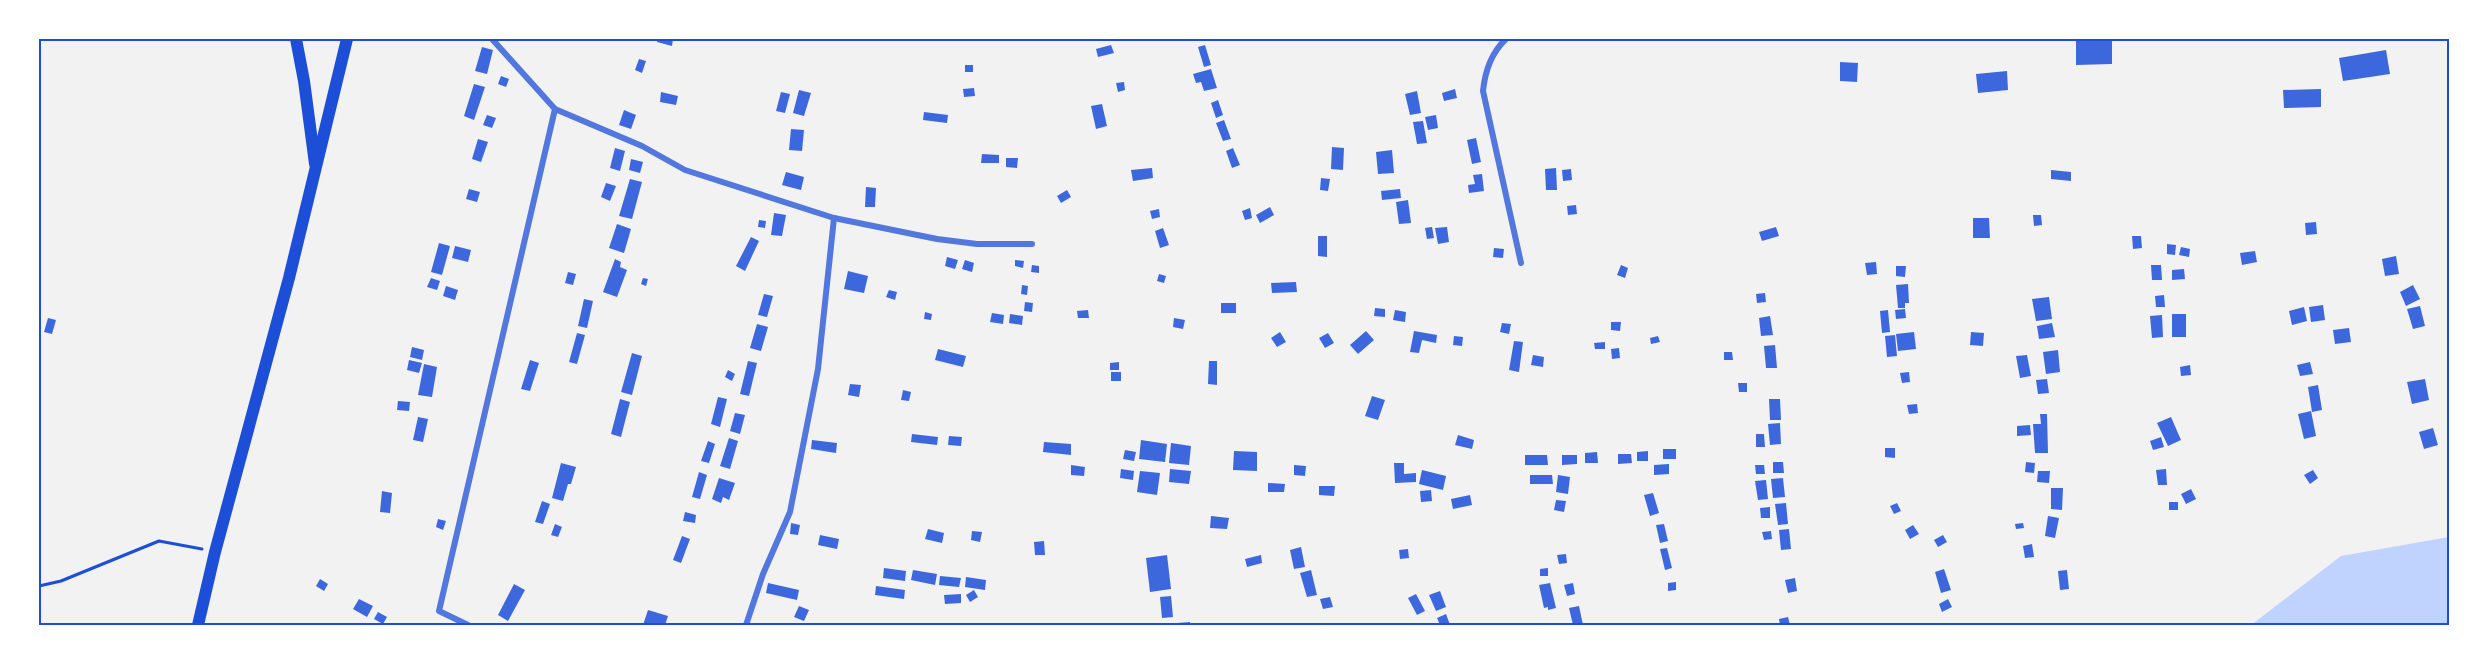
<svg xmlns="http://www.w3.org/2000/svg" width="2488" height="664" font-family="'PT Serif',serif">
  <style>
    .water { fill: #bfd3fe }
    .building { fill: #3d67dc }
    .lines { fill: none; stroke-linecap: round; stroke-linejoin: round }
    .path { stroke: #1d4ed8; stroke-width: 3 }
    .minor { stroke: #5277de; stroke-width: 6 }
    .primary { stroke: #1d4ed8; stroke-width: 12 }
    .neatline { fill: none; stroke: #1d4ed8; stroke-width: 2 }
  </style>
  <rect width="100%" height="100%" fill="#f2f2f2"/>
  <path class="water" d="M2449 537V625H2251L2341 556Z"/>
  <g class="building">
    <path d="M658 39H673L672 46 657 42Z"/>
    <path d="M2112 39V64L2076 65V40Z"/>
    <path d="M1111 45 1114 53 1098 57 1096 49Z"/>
    <path d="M1205 45 1211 65 1204 67 1198 47Z"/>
    <path d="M482 47 493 50 487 74 475 71Z"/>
    <path d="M2386 50 2390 74 2343 81 2339 58Z"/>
    <path d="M639 59 646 61 642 73 635 70Z"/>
    <path d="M1840 62 1858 63 1857 82 1840 81Z"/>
    <rect x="965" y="65" width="8" height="7"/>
    <path d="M1211 69 1217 88 1204 91 1201 82 1196 83 1193 74Z"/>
    <path d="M2007 71 2008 90 1978 93 1976 74Z"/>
    <path d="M501 76 509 79 506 87 498 84Z"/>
    <path d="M1124 82 1125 90 1118 92 1116 83Z"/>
    <path d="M474 84 485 87 474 120 464 116Z"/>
    <path d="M974 88 975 96 964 97 963 89Z"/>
    <path d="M1455 89 1457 98 1444 101 1442 93Z"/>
    <path d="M2321 89V107L2284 108 2283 90Z"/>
    <path d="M799 90 811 93 804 116 793 113Z"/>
    <path d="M1417 91 1421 113 1410 115 1405 94Z"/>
    <path d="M661 92 678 96 676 105 660 102Z"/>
    <path d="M781 92 790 94 785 113 776 111Z"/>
    <path d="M1218 100 1223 115 1216 118 1211 103Z"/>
    <path d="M1102 104 1107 126 1096 129 1091 106Z"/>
    <path d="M624 110 636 115 631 129 619 125Z"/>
    <path d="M924 112 948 115 947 123 923 120Z"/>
    <path d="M487 115 496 118 492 128 483 125Z"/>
    <path d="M1436 115 1438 128 1428 130 1425 117Z"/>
    <path d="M1224 120 1231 139 1223 141 1216 123Z"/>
    <path d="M1423 121 1427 143 1417 144 1413 122Z"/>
    <path d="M791 129 804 130 802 151 789 150Z"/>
    <path d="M1476 138 1481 162 1472 164 1467 140Z"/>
    <path d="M478 139 488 142 481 162 472 159Z"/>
    <path d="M1332 147 1344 148 1343 170 1331 169Z"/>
    <path d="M615 148 625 151 620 171 610 168Z"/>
    <path d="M1233 148 1240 165 1232 168 1226 151Z"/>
    <path d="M1392 150 1394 173 1378 174 1376 152Z"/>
    <path d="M982 154 999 155V163H981Z"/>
    <path d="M1006 158H1018L1017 168 1006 167Z"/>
    <path d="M631 159 643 162 640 173 629 170Z"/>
    <path d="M1152 168 1153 178 1133 181 1131 170Z"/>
    <path d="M1556 168 1557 190H1546L1545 169Z"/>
    <path d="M1571 169 1572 180 1563 181 1562 170Z"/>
    <path d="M2051 170 2071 172V181L2051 179Z"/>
    <path d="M786 172 804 177 801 190 782 185Z"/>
    <path d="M1482 174 1484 191 1469 193 1468 185 1475 184 1473 175Z"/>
    <path d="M1321 178 1330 179 1328 191 1320 190Z"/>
    <path d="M630 179 642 182 632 219 619 216Z"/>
    <path d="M606 183 616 186 610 201 601 197Z"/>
    <path d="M866 187 876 188 875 207H865Z"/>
    <path d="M469 189 480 192 477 202 466 199Z"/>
    <path d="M1400 189 1401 198 1382 200 1381 191Z"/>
    <path d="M1067 190 1071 197 1061 203 1057 196Z"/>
    <path d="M1408 200 1411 223 1399 224 1396 202Z"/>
    <path d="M1576 205 1577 214 1568 215 1567 206Z"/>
    <path d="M1270 207 1274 215 1260 223 1256 215Z"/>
    <path d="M1250 208 1252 218 1245 220 1242 211Z"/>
    <path d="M1159 209 1160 217 1152 219 1150 211Z"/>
    <path d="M774 213 786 215 782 236 771 235Z"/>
    <path d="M2033 215H2041L2042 225 2034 226Z"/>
    <path d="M1973 218H1989L1990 238H1973Z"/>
    <path d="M759 220 766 221 765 228 758 227Z"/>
    <path d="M2316 222 2317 234 2306 235 2305 223Z"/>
    <path d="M617 224 631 229 624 253 609 248Z"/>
    <path d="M1432 227 1434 238 1427 239 1425 228Z"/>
    <path d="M1447 227 1449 242 1438 244 1435 228Z"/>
    <path d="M1776 227 1779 236 1762 241 1759 232Z"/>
    <path d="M1163 228 1169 245 1160 248 1155 231Z"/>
    <path d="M1318 236H1327V257L1318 256Z"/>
    <path d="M2132 236H2141L2142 248 2133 249Z"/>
    <path d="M751 237 759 241 745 271 736 266Z"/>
    <path d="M439 243 450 246 442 275 431 272Z"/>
    <path d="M2167 244 2176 245 2175 255 2167 254Z"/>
    <path d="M455 246 471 250 468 262 452 258Z"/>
    <path d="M2181 247 2190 249 2189 257 2179 255Z"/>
    <path d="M1494 248 1504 249 1503 258 1493 257Z"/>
    <path d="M2255 251 2257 262 2242 265 2240 253Z"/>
    <path d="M2396 256 2399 274 2385 276 2382 259Z"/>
    <path d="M947 257 958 260 955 269 945 266Z"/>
    <path d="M615 259 621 262 620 267 627 270 617 297 603 292Z"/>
    <path d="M965 260 974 263 972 272 962 269Z"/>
    <path d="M1015 260 1024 261 1023 268 1015 266Z"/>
    <path d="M1876 262 1877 274 1867 275 1865 263Z"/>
    <path d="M1032 265 1039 266V273L1031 272Z"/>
    <path d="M1621 265 1628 268 1625 278 1617 275Z"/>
    <path d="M2151 265H2161L2162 280H2152Z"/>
    <path d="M1896 266H1906L1905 277 1896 276Z"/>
    <path d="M2184 269 2185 279 2172 280V270Z"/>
    <path d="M848 271 868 276 864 293 844 289Z"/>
    <path d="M568 272 576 274 573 285 565 283Z"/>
    <path d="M1159 274 1166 276 1164 283 1157 281Z"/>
    <path d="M431 278 440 281 437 290 427 287Z"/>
    <path d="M643 278 648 279 646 286 641 284Z"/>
    <path d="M1296 282 1297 292 1272 293 1271 283Z"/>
    <path d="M1908 284 1909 303H1905V308H1898L1896 285Z"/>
    <path d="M1022 285 1028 286 1027 295 1021 294Z"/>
    <path d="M2413 285 2420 299 2406 306 2400 292Z"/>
    <path d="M446 286 458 290 455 300 443 296Z"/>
    <path d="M889 290 897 292 895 300 886 297Z"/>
    <path d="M1765 293 1766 302 1757 303 1756 294Z"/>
    <path d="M764 294 773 296 767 317 758 315Z"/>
    <path d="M2164 295 2165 307H2156L2155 296Z"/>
    <path d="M2049 297 2052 319 2036 321 2032 299Z"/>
    <path d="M584 299 593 301 587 328 578 326Z"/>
    <path d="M1025 302 1033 303 1032 312 1024 311Z"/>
    <rect x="1221" y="303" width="15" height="10"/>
    <path d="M2323 305 2325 320 2311 322 2309 307Z"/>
    <path d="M2420 306 2425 326 2413 329 2407 309Z"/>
    <path d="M2304 307 2307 321 2292 325 2289 311Z"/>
    <path d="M1375 308 1385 309V317L1374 316Z"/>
    <path d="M1905 309 1906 318 1896 319 1895 310Z"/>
    <path d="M1088 310 1089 318H1078L1077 311Z"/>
    <path d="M1395 310 1406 312 1405 322 1393 320Z"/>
    <path d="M1888 310 1890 332 1882 333 1880 311Z"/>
    <path d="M925 312 932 314 931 320 924 319Z"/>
    <path d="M992 313 1004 315 1003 324 990 322Z"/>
    <path d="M1010 314 1023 316 1022 325 1009 323Z"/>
    <rect x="2172" y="314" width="14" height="23"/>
    <path d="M2162 315 2163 337 2152 338 2150 316Z"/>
    <path d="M1770 316 1773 335 1761 336 1759 318Z"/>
    <path d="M48 318 56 320 52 334 44 332Z"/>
    <path d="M1174 318 1185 320 1183 329 1173 327Z"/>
    <path d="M1611 322H1621L1620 331 1611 330Z"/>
    <path d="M1502 323 1511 324 1509 334 1500 332Z"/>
    <path d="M2052 323 2055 337 2039 339 2037 326Z"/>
    <path d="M757 324 768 327 761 351 750 348Z"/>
    <path d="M2349 328 2351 342 2335 344 2333 330Z"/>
    <path d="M1366 331 1374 340 1358 354 1350 345Z"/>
    <path d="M1414 331 1437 335 1436 343 1422 340 1419 353 1410 352Z"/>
    <path d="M1280 332 1286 342 1277 347 1271 338Z"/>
    <path d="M1914 332 1916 349 1898 351 1896 334Z"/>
    <path d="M1971 332 1984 333 1983 346 1970 345Z"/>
    <path d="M577 333 585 335 577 364 569 362Z"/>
    <path d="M1328 333 1334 343 1325 348 1319 338Z"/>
    <path d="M1895 335 1897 356 1887 357 1885 336Z"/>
    <path d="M1454 336 1463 337 1462 346 1453 345Z"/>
    <path d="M1658 336 1660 342 1651 344 1650 338Z"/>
    <path d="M1514 341 1523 342 1519 372 1509 370Z"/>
    <path d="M1605 342V349H1595L1594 343Z"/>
    <path d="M1775 345 1777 368H1766L1764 346Z"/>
    <path d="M412 347 424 350 422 360 410 357Z"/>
    <path d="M1619 348 1620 358 1612 359 1611 349Z"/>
    <path d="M938 349 966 356 963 367 935 360Z"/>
    <path d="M2058 350 2060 372 2046 374 2043 352Z"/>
    <path d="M1724 352H1732L1733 360H1724Z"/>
    <path d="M632 353 642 356 632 395 621 392Z"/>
    <path d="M1533 355 1544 357 1543 367 1531 365Z"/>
    <path d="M2027 355 2031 376 2020 378 2016 356Z"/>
    <path d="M409 360 422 363 419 373 407 370Z"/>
    <path d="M530 360 539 363 530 391 521 389Z"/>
    <path d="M748 361 757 363 749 396 740 394Z"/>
    <path d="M1209 361H1217V385L1208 384Z"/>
    <path d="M1119 362V370H1110V363Z"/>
    <path d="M2310 362 2313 374 2300 376 2297 365Z"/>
    <path d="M424 364 437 367 432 397 418 395Z"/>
    <path d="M2190 365 2191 375 2181 376 2180 367Z"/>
    <path d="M728 370 735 374 732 381 725 377Z"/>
    <rect x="1111" y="372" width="10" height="9"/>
    <path d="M1909 372 1910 382 1902 383 1900 373Z"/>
    <path d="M2047 379 2049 393 2038 394 2036 380Z"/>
    <path d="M2425 379 2429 400 2412 404 2407 382Z"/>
    <path d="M1738 383H1747V392H1739Z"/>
    <path d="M850 384 861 385 859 397 848 395Z"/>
    <path d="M2318 385 2322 410 2312 412 2308 387Z"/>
    <path d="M903 390 911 392 909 401 901 400Z"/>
    <path d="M1372 396 1385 400 1378 420 1365 416Z"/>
    <path d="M718 397 727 399 720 427 711 424Z"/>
    <path d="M620 399 630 402 621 437 611 434Z"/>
    <path d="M1769 399H1780L1781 420H1770Z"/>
    <path d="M398 401 410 402 409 411 397 410Z"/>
    <path d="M1917 404 1918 413 1909 414 1907 405Z"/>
    <path d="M2311 411 2316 436 2304 439 2298 414Z"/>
    <path d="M735 413 745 415 740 434 730 431Z"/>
    <path d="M2040 414H2047L2048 453H2035L2033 424H2041Z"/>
    <path d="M418 417 428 419 423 442 413 440Z"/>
    <path d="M2171 417 2181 440 2168 446 2157 423Z"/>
    <path d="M1780 423 1781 444 1770 445 1768 424Z"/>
    <path d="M2030 425 2031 435 2017 436V426Z"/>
    <path d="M2433 428 2438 445 2424 449 2419 432Z"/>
    <path d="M912 434 938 437 937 445 911 442Z"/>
    <path d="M1756 434H1764L1765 447H1756Z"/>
    <path d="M1458 435 1474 440 1472 449 1455 445Z"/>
    <path d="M949 436 962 437 961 446 948 445Z"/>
    <path d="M2161 437 2164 447 2153 450 2150 441Z"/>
    <path d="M729 438 738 441 730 469 720 466Z"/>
    <path d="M812 440 837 443 836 453 811 449Z"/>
    <path d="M1141 440 1167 444 1165 462 1139 459Z"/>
    <path d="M708 441 715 444 709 463 701 461Z"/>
    <path d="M1044 442 1071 444V455L1043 452Z"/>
    <path d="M1171 443 1191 446 1189 465 1169 463Z"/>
    <path d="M1885 448H1895V458L1885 457Z"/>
    <rect x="1663" y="449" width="13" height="10"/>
    <path d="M1125 450 1136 452 1134 461 1123 459Z"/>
    <path d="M1234 451 1257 452V471L1233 470Z"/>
    <path d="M1648 451V461H1637V452Z"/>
    <path d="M1597 452 1598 463H1585V453Z"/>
    <path d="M1618 454H1631L1632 463 1618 464Z"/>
    <path d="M1525 455H1547L1548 465H1525Z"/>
    <path d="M1562 455H1577V464L1562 465Z"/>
    <path d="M1773 462H1783L1784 473H1773Z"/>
    <path d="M2026 462 2035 463 2034 473 2025 472Z"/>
    <path d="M561 463 576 467 571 484H568L563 501 552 498Z"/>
    <path d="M1394 463H1404V474L1416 473V482L1395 483Z"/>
    <path d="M1669 464V474L1654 475V465Z"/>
    <path d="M1071 465 1085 467 1084 476 1071 475Z"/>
    <path d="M1294 465 1306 466 1305 476 1294 475Z"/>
    <path d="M1755 465H1764L1765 474H1756Z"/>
    <path d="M1121 469 1134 471 1133 480 1120 478Z"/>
    <path d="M1170 469 1191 471 1189 484 1169 482Z"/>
    <path d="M2166 469 2167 485H2158L2156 470Z"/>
    <path d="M1422 470 1446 476 1443 490 1419 484Z"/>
    <path d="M2313 470 2318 478 2310 484 2304 475Z"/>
    <path d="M1140 471 1160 473 1157 495 1137 492Z"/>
    <path d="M2038 471H2050L2049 483 2037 482Z"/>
    <path d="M699 472 707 475 700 499 692 497Z"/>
    <path d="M1530 475H1552L1553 484H1530Z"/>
    <path d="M1558 475 1570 477 1568 494 1556 492Z"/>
    <path d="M719 478 735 483 729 500 723 497 721 503 712 499Z"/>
    <path d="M1783 478 1785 497 1773 498 1771 479Z"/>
    <path d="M1766 480 1768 499 1758 500 1755 481Z"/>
    <path d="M1268 483 1285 484 1284 492H1268Z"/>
    <path d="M1319 486H1335L1334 496 1319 495Z"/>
    <path d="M2051 488H2063L2062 510 2051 509Z"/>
    <path d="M2191 489 2196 499 2186 504 2181 494Z"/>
    <path d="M1431 490 1432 501 1421 502 1420 491Z"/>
    <path d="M382 491 392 493 390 513 380 512Z"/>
    <path d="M1653 493 1659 513 1650 516 1644 495Z"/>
    <path d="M1470 495 1472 505 1453 509 1451 499Z"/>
    <path d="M1556 500 1566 501 1564 512 1554 510Z"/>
    <path d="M542 501 550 504 543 524 535 522Z"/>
    <rect x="2169" y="502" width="9" height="8"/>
    <path d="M1786 503 1788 524 1778 525 1775 504Z"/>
    <path d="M1897 503 1901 511 1894 514 1890 506Z"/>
    <path d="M1770 507V518H1761L1760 508Z"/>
    <path d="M685 512 696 515 695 523 683 521Z"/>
    <path d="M1211 516 1229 518 1227 529 1210 528Z"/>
    <path d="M2048 516 2059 518 2055 538 2045 536Z"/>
    <path d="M438 519 446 521 443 530 436 527Z"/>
    <path d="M791 523 800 525 798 535 790 534Z"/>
    <path d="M2023 523 2024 528 2016 529 2015 524Z"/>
    <path d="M555 524 562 527 558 537 551 535Z"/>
    <path d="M1664 524 1668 541 1660 543 1656 525Z"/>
    <path d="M1913 525 1919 534 1910 539 1905 530Z"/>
    <path d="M928 529 944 533 942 543 925 539Z"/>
    <path d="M1789 529 1791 549 1781 550 1779 530Z"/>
    <path d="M972 531 982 532 980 542 971 540Z"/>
    <path d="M1771 531 1772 539 1764 540 1762 532Z"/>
    <path d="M820 535 839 539 837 549 818 545Z"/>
    <path d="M1943 535 1947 542 1938 547 1934 540Z"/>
    <path d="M682 536 690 539 681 563 673 560Z"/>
    <path d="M1044 541 1045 555H1035L1034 542Z"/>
    <path d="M2032 544 2034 557 2025 558 2023 546Z"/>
    <path d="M1301 547 1305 567 1294 569 1290 550Z"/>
    <path d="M1667 548 1672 568 1665 570 1660 549Z"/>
    <path d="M1408 549 1409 558 1400 559 1399 550Z"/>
    <path d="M1566 554 1567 563 1559 564 1557 555Z"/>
    <path d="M1167 555 1171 589 1150 592 1146 558Z"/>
    <path d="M1261 555 1262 563 1247 567 1245 559Z"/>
    <path d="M884 568 906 571 905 581 883 578Z"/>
    <path d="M1548 568V576H1540V569Z"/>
    <path d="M1944 569 1951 590 1941 593 1935 572Z"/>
    <path d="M913 570 937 574 935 585 911 580Z"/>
    <path d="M1311 570 1317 595 1307 597 1300 573Z"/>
    <path d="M2067 570 2069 589 2060 590 2058 571Z"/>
    <path d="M940 576 961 578 959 587 939 585Z"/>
    <path d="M966 577 986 580 985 590 965 587Z"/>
    <path d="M1795 578 1797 591 1788 593 1785 580Z"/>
    <path d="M320 579 328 584 324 591 316 586Z"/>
    <path d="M1676 582V590L1668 591V583Z"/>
    <path d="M768 583 799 590 797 600 766 593Z"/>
    <path d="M1550 583 1556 608 1548 610V607L1544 608 1539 585Z"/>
    <path d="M1573 583 1575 594 1567 596 1564 585Z"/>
    <path d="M514 584 525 590 508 621 498 615Z"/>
    <path d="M876 586 905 590 904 599 875 595Z"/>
    <path d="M974 590 978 597 970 602 966 595Z"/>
    <path d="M1440 591 1446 607 1436 611 1429 595Z"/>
    <path d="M961 594V603L945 604 944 595Z"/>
    <path d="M1416 594 1425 611 1417 615 1408 598Z"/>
    <path d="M1171 596 1173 617 1162 618 1160 597Z"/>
    <path d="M1330 597 1333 607 1323 609 1320 599Z"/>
    <path d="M359 599 373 606 367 617 353 609Z"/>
    <path d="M1948 599 1952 607 1942 612 1939 604Z"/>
    <path d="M799 606 809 610 804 621 794 617Z"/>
    <path d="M1579 606 1583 625H1573L1569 608Z"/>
    <path d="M648 610 668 616 665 625H643Z"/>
    <path d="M378 612 387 617 383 624 374 619Z"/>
    <path d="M1446 614 1450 625H1440L1437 618Z"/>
    <path d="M1788 617 1790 625H1780L1779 619Z"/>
    <path d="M1190 622V625H1177V623Z"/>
  </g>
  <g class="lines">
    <path class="path" d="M39 586 61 581 159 541 202 549"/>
    <g class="minor">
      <path d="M492 39 555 109 642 146 685 170 834 218 937 239 977 244H1032"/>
      <path d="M1506 39C1491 53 1485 71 1483 91L1521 263"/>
      <path d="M468 625 439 611 555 109"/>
      <path d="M746 625 763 574 790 512 818 369 834 218"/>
    </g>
    <g class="primary">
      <path d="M296 39 304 81 315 164"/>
      <path d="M198 625 215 552 289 278 347 39"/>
    </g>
  </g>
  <rect width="2488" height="664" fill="none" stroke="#ffffff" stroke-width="81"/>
  <rect x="40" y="40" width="2408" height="584" class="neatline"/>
</svg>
